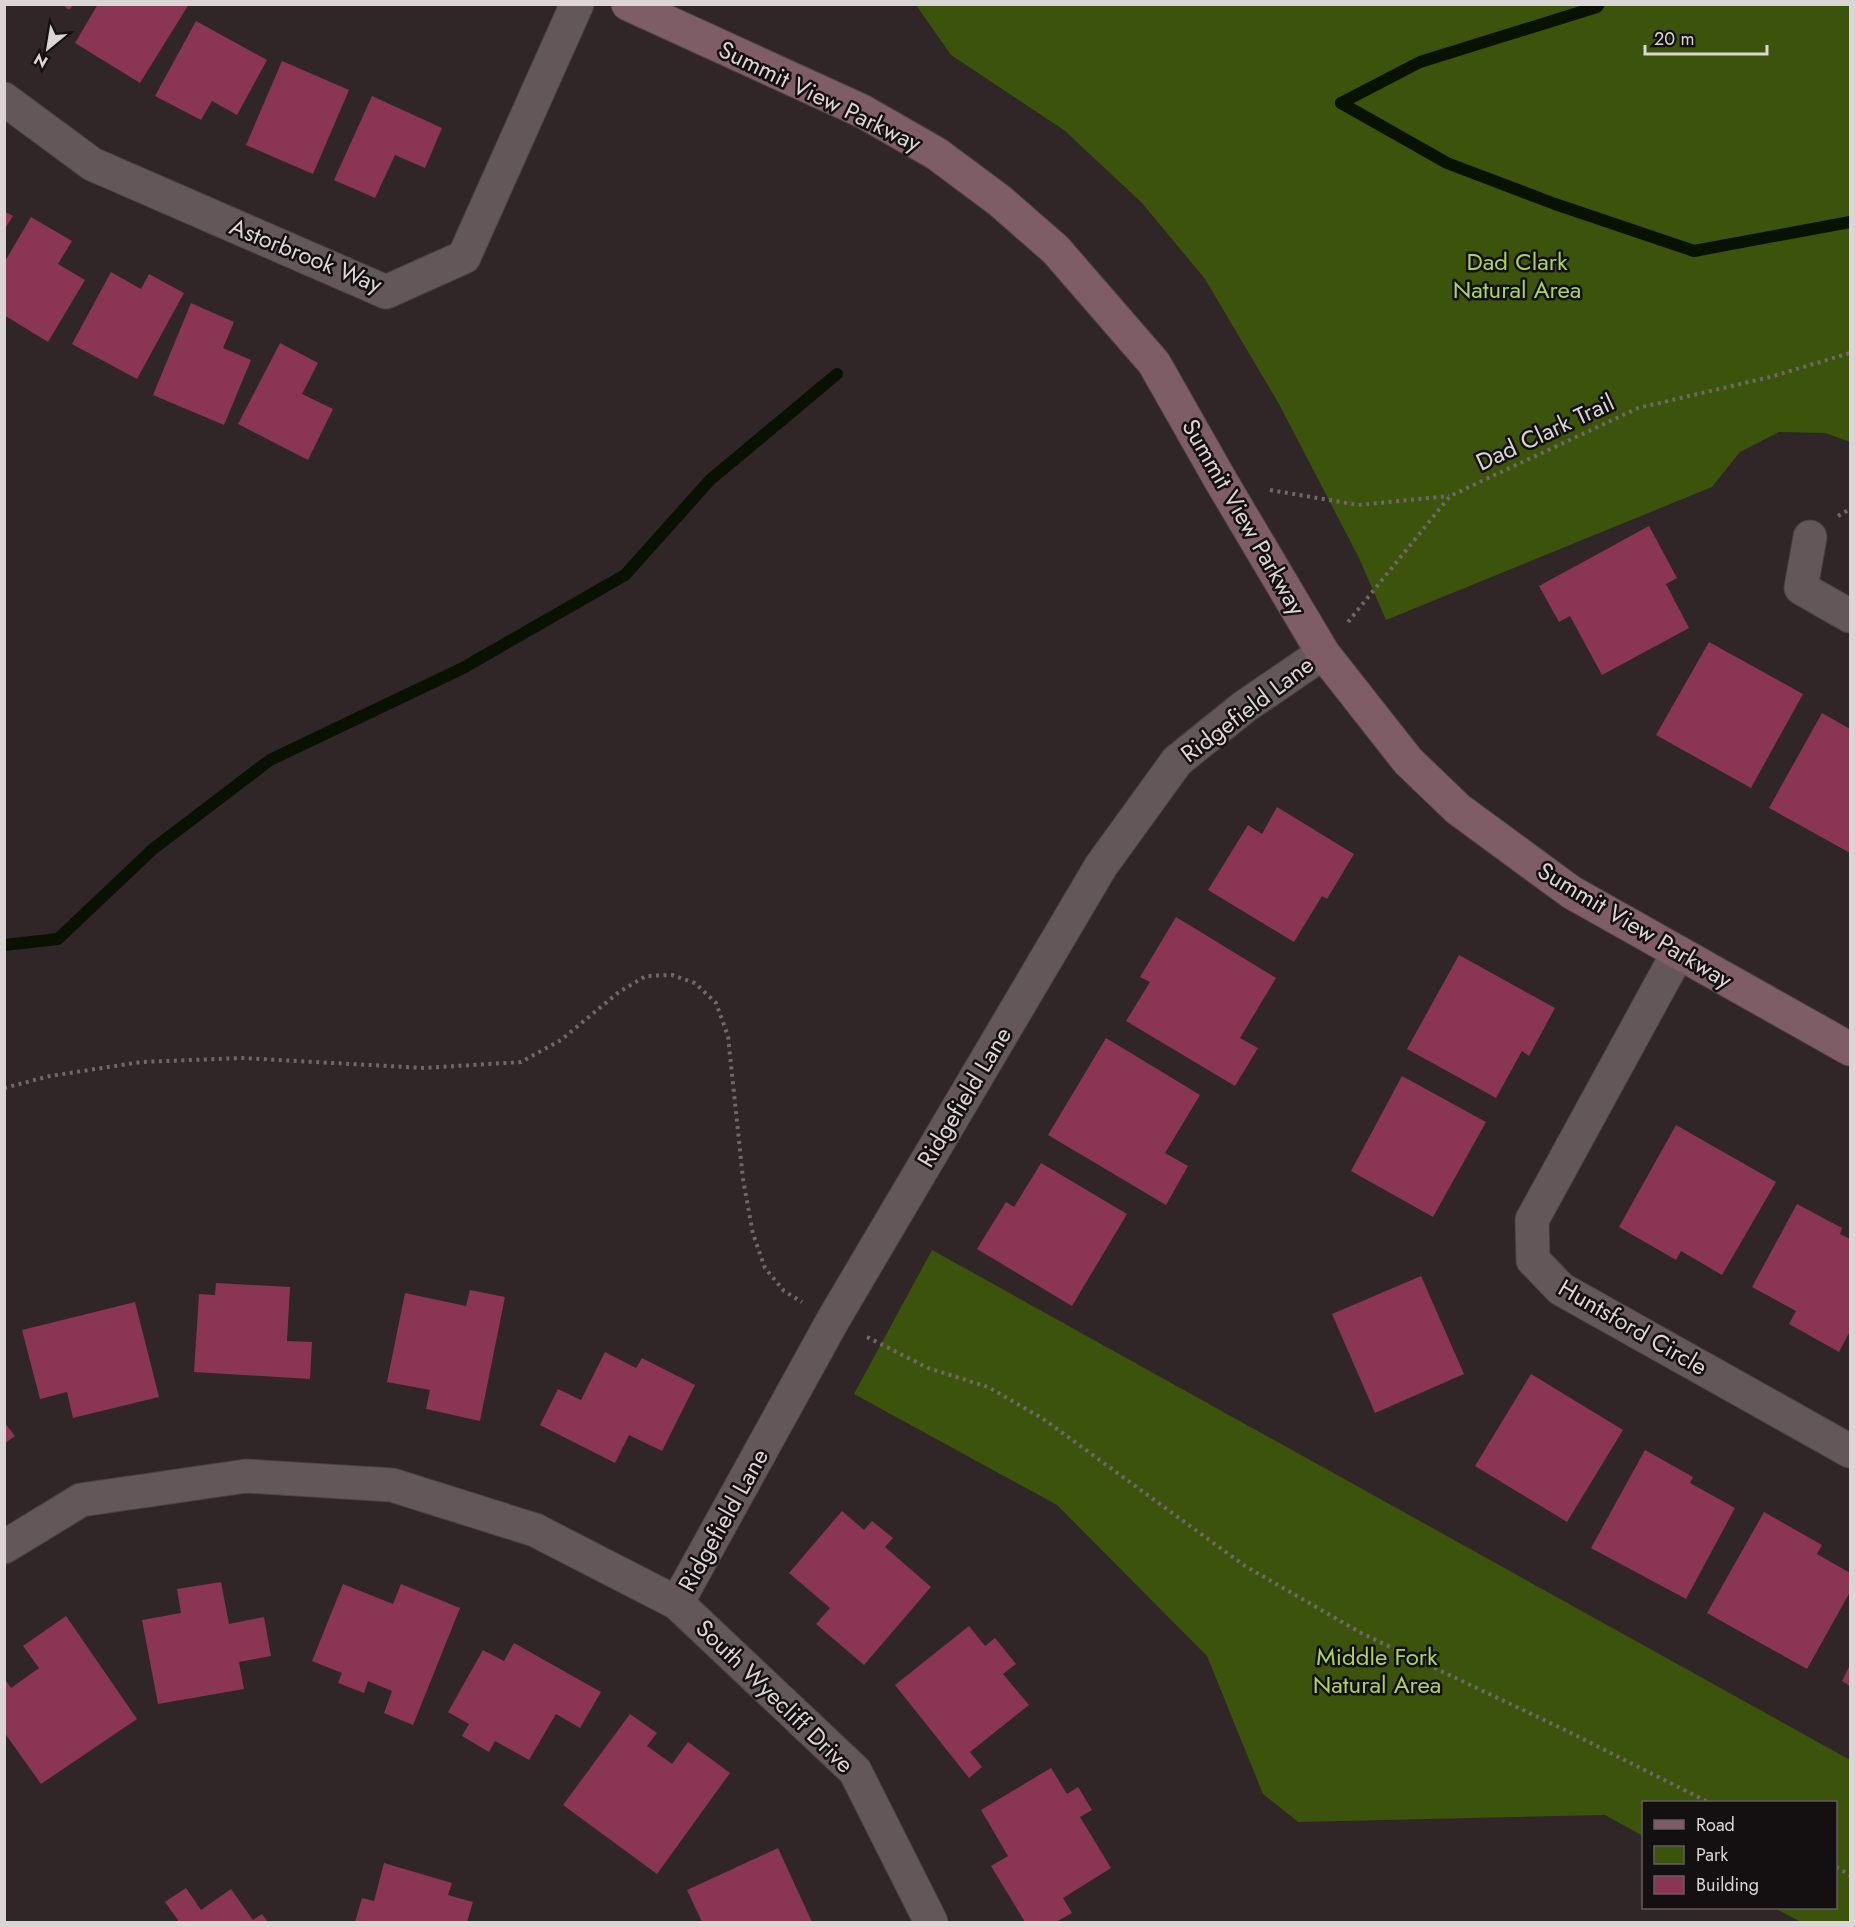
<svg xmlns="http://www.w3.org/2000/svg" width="1855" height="1927" font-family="Jost,sans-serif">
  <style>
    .green { fill: #3b530b }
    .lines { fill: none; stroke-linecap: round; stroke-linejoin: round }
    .stream { stroke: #091200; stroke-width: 12 }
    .building { fill: #8a3554 }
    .street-casing { stroke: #4a4243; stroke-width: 35 }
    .secondary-casing { stroke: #4a4243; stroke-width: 35 }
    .path { stroke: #716769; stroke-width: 4; stroke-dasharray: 3 4.5; stroke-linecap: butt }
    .street { stroke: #64575a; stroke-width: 33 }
    .secondary { stroke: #7e5d67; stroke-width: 33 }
    .labels { text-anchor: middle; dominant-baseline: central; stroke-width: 5; stroke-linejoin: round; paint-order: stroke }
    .street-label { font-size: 24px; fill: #dcd5d6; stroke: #140f11 }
    .park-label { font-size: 24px; fill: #a9d463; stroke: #140f11 }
  </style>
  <rect width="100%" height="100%" fill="#302527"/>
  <g class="green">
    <path d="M916 5H1850V442L1825 433 1779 432 1740 452 1712 487 1386 620 1359 558 1279 404 1205 279 1142 203 1064 130 951 55Z"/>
    <path d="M932 1250 1850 1760V1922H1801L1774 1908H1836V1802H1644L1643 1836 1605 1815 1298 1822 1263 1794 1207 1656 1057 1505 854 1394Z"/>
  </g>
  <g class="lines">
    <g class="stream">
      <path d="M1341 103 1447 163 1555 204 1694 251 1850 222"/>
      <path d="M1341 103 1420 62 1597 7 1599 4"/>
      <path d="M4 945 58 939 153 849 270 760 463 668 625 575 710 480 837 374"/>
    </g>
  </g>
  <g class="building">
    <path d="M62 4H74L69 10Z"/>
    <path d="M98 4H189L140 83 75 43Z"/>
    <path d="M196 21 267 60 237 115 212 101 201 120 155 96Z"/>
    <path d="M282 61 349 90 313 174 246 145Z"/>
    <path d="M372 96 442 128 425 168 395 155 375 198 334 180Z"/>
    <path d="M4 211 13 216 4 230Z"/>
    <path d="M31 217 72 241 58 264 85 280 48 342 4 315V263Z"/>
    <path d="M111 272 141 289 149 274 184 293 137 379 72 344Z"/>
    <path d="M191 303 234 322 223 348 251 360 224 425 153 395Z"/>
    <path d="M280 343 318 363 302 394 333 409 308 460 238 424Z"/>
    <path d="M1649 526 1677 578 1666 584 1689 628 1602 675 1570 616 1559 622 1539 586Z"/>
    <path d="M1709 642 1803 694 1751 788 1656 735Z"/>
    <path d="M1822 713 1850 729V853L1769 808Z"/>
    <path d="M1277 807 1354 854 1327 899 1322 896 1294 942 1208 890 1248 825 1262 834Z"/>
    <path d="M1176 917 1276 978 1240 1038 1258 1048 1235 1086 1126 1021 1150 982 1140 977Z"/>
    <path d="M1459 955 1555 1008 1529 1056 1522 1051 1496 1098 1407 1049Z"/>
    <path d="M1106 1038 1200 1095 1165 1153 1188 1166 1166 1205 1048 1135Z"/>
    <path d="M1402 1076 1486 1122 1433 1217 1351 1171Z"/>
    <path d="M1676 1125 1776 1182 1722 1275 1681 1251 1676 1260 1619 1227Z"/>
    <path d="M1041 1163 1127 1214 1072 1306 977 1249 1006 1202 1014 1207Z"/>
    <path d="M1797 1204 1842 1228 1840 1234 1850 1239V1331L1839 1352 1789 1324 1796 1311 1752 1287Z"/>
    <path d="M1421 1276 1464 1374 1375 1413 1332 1314Z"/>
    <path d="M216 1283 290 1287 287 1341 312 1342 310 1379 194 1372 199 1294 215 1295Z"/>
    <path d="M470 1290 505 1297 480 1421 426 1409 430 1390 387 1382 405 1293 466 1306Z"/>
    <path d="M135 1302 159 1397 73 1418 67 1392 40 1399 22 1330Z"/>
    <path d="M605 1352 636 1368 642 1358 695 1385 662 1451 629 1435 615 1463 540 1425 558 1389 581 1400Z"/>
    <path d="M1531 1374 1623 1430 1567 1522 1475 1466Z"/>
    <path d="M4 1422 15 1436 4 1444Z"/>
    <path d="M1645 1450 1693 1477 1690 1483 1735 1508 1686 1599 1591 1548Z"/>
    <path d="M842 1511 864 1530 872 1521 893 1538 885 1547 931 1587 864 1665 816 1624 830 1608 789 1573Z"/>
    <path d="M1764 1512 1822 1545 1817 1554 1850 1573V1592L1807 1669 1707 1613Z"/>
    <path d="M221 1582 229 1624 264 1617 271 1656 239 1662 244 1689 158 1704 142 1620 181 1613 177 1589Z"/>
    <path d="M343 1584 393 1604 401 1584 460 1608 413 1725 384 1713 392 1691 368 1681 364 1693 338 1683 342 1673 312 1661Z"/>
    <path d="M66 1616 137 1719 41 1784 4 1732V1678L11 1688 39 1668 23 1646Z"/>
    <path d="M969 1626 985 1646 995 1638 1016 1664 1003 1674 1029 1705 970 1752 982 1767 969 1778 895 1685Z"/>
    <path d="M514 1643 601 1692 580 1728 556 1714 529 1760 495 1741 489 1752 462 1736 469 1724 448 1712 483 1650 504 1661Z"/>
    <path d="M1850 1665V1686L1842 1681Z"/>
    <path d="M630 1714 657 1733 647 1746 672 1764 688 1742 730 1773 657 1874 563 1805Z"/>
    <path d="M1051 1768 1067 1794 1078 1787 1092 1810 1080 1817 1111 1868 1063 1898 1072 1913 1056 1922H1025L991 1866 1008 1856 981 1810Z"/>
    <path d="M778 1848 812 1922H702L687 1890Z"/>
    <path d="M384 1863 452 1883 448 1895 473 1902 467 1922H355L362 1898 374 1901Z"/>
    <path d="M186 1888 201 1910 231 1889 253 1920 262 1914 268 1922H175L178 1920 165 1902Z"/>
  </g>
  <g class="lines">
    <g class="street-casing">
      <g id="street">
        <path d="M4 99 92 164 386 292 464 257 577 4"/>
        <path d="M1810 537 1801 588 1850 616"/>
        <path d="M1678 953 1532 1220 1533 1260 1561 1289 1850 1451"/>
        <path d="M4 1547 81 1500 246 1476 392 1485 535 1530 677 1603 855 1771 931 1922"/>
        <path d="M677 1603 833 1320 1101 866 1177 761 1244 707 1323 653"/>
      </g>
    </g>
    <g class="secondary-casing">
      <path id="secondary" d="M628 4 862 111 937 154 1000 201 1056 250 1154 363 1221 481 1323 653 1408 761 1458 809 1571 892 1850 1049"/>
    </g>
    <g class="path">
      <path d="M1270 490 1358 505 1449 496"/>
      <path d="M1838 516 1850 509"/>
      <path d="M1348 622 1450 496 1638 408 1770 377 1850 353"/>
      <path d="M4 1088 50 1076 141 1062 242 1058 424 1068 521 1062 561 1040 619 992 646 976 672 975 695 983 716 1003 728 1036 743 1179 753 1234 765 1268 784 1291 802 1302"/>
      <path d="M867 1337 928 1368 988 1387 1042 1418 1245 1566 1361 1633 1563 1729 1708 1802"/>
      <path d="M1836 1867 1850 1875"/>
    </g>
    <use href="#street" class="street"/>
    <use href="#secondary" class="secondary"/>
  </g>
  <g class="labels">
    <g class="street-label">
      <text transform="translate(820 96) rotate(26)">Summit View Parkway</text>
      <text transform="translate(306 255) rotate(22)">Astorbrook Way</text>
      <text transform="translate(1545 432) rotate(-25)">Dad Clark Trail</text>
      <text transform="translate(1244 517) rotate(60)">Summit View Parkway</text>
      <text transform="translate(1247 709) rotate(-37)">Ridgefield Lane</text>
      <text transform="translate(1635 925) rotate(31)">Summit View Parkway</text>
      <text transform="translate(964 1097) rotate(-59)">Ridgefield Lane</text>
      <text transform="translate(1633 1327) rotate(30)">Huntsford Circle</text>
      <text transform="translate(723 1520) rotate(-61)">Ridgefield Lane</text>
      <text transform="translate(775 1696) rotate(44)">South Wyecliff Drive</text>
    </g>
    <g class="park-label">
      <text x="1517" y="261">Dad Clark<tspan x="1517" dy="28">Natural Area</tspan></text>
      <text x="1377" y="1656">Middle Fork<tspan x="1377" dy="28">Natural Area</tspan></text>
    </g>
  </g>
  <rect width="1855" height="1927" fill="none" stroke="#dcd5d6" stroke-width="12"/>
  <rect x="1642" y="1801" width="195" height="108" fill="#140f11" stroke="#645e60" stroke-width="1.5"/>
  <rect x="1654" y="1820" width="30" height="9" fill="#7e5d67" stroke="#645e60" stroke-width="1.5"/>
  <text x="1696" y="1831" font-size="18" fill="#dcd5d6">Road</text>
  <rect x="1654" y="1846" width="30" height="18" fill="#3b530b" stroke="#645e60" stroke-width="1.5"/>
  <text x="1696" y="1861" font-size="18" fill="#dcd5d6">Park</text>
  <rect x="1654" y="1876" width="30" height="18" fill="#8a3554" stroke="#645e60" stroke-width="1.5"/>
  <text x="1696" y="1891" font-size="18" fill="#dcd5d6">Building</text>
  <g transform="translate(48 48) rotate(210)" stroke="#140f11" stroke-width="4.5" paint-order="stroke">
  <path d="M0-4.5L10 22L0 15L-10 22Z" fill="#dcd5d6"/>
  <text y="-9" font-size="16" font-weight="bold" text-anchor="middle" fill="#dcd5d6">N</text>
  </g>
  <path d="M1645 45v9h122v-9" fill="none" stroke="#dcd5d6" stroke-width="3"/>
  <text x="1654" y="45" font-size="18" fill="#dcd5d6" stroke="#140f11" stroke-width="4.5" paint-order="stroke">20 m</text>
</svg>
